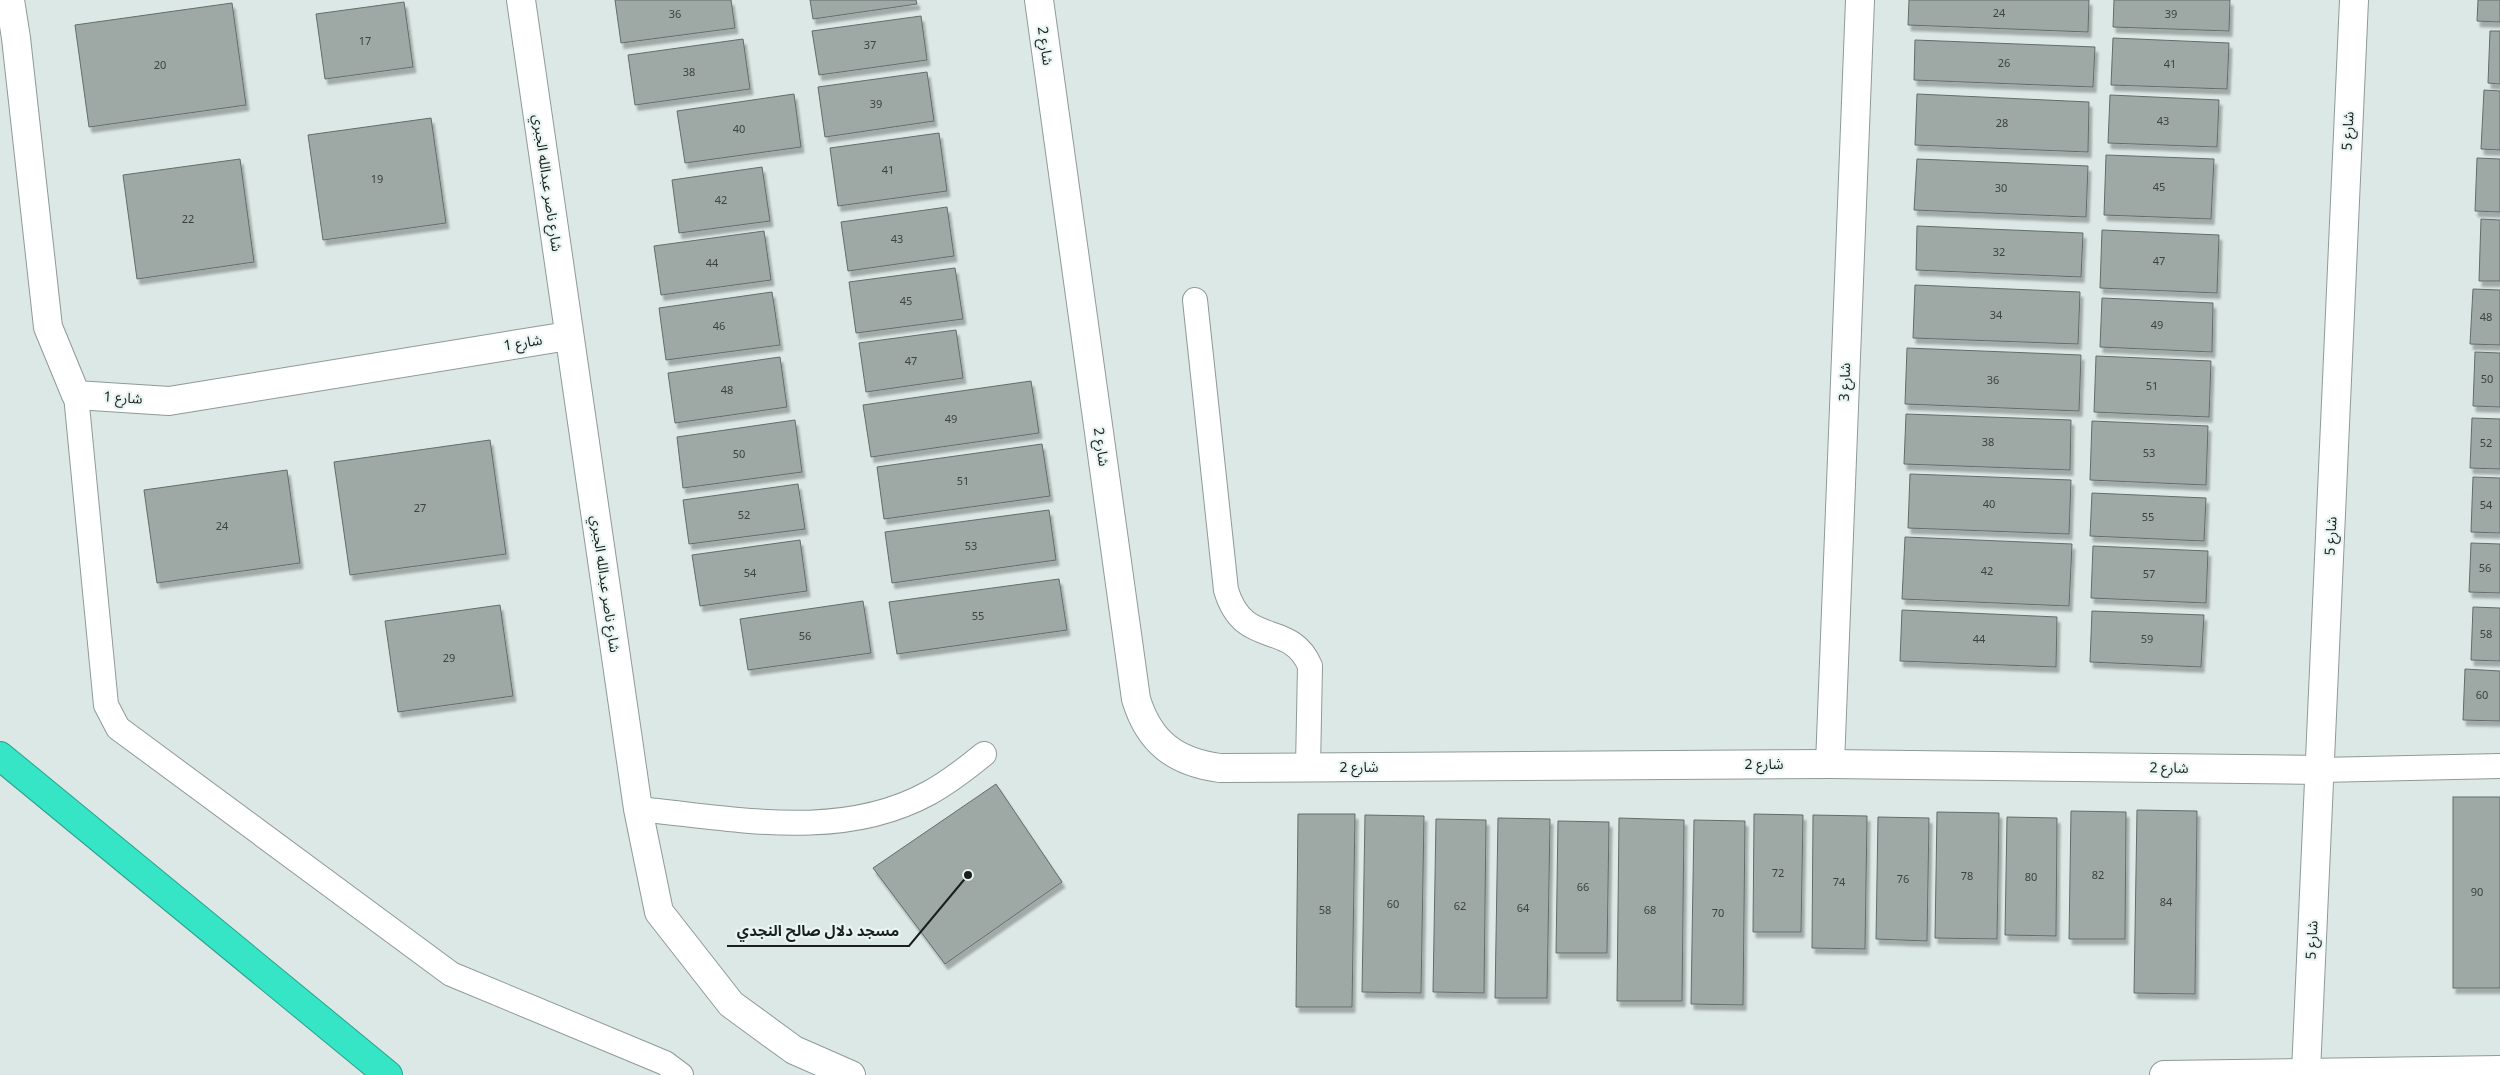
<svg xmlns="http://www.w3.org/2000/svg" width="2500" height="1075" font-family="Georgia,'Noto Sans Arabic',serif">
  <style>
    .building { fill: #9ea9a6; stroke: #626d6a; filter: url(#shadow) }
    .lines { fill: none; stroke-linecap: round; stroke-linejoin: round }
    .service-casing { stroke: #8f9a97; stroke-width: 26 }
    .minor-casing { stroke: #8f9a97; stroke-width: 30 }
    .tertiary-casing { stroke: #8f9a97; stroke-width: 30 }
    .motorway-casing { stroke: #2ca08b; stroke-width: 30 }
    .service { stroke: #fff; stroke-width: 24 }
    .minor { stroke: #fff; stroke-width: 28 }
    .tertiary { stroke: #fff; stroke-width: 28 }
    .motorway { stroke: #36e5c6; stroke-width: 28 }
    .labels { text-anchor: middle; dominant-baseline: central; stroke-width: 4.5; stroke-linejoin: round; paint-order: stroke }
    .number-label { font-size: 11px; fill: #3b423f }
    .street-label { font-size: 14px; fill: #1a1f1d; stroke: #e9f5f2 }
    .leader { fill: none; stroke: #1a1f1d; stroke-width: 2 }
    .callout-dot { fill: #1a1f1d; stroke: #e9f5f2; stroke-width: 2 }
    .callout-label { font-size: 15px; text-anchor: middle; font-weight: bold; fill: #1a1f1d; stroke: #e9f5f2; stroke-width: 4.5; stroke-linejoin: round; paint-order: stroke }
  </style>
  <defs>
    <filter id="shadow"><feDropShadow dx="3" dy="5.5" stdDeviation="1" flood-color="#0004"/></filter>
  </defs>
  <rect width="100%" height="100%" fill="#dce8e5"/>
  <g class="building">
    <path d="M615 0H731L735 28 621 43Z"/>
    <path d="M810 0H916L917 4 813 19Z"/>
    <path d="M1909 0H2089L2088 32 1908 25Z"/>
    <path d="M2114 0H2230L2229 31 2113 27Z"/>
    <path d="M2478 0H2500V22L2477 21Z"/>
    <path d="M404 2 413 67 325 79 316 14Z"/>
    <path d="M232 3 246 105 89 127 75 25Z"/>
    <path d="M921 16 927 60 819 75 812 31Z"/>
    <path d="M2490 31H2500V84L2488 83Z"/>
    <path d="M2113 38 2229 43 2227 89 2111 85Z"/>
    <path d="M743 39 750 89 635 105 628 55Z"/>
    <path d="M1915 40 2095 47 2093 87 1914 80Z"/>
    <path d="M927 72 934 121 825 137 818 87Z"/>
    <path d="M2484 90 2500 91V150L2481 149Z"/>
    <path d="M794 94 801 147 685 163 677 111Z"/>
    <path d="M1917 94 2089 102 2088 152 1915 145Z"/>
    <path d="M2110 95 2219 100 2217 147 2108 143Z"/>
    <path d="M431 118 446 223 323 240 308 135Z"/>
    <path d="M939 133 947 191 838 206 830 148Z"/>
    <path d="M2106 155 2214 159 2211 219 2104 215Z"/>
    <path d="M2477 158 2500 159V212L2475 211Z"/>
    <path d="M240 159 254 262 137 279 123 175Z"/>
    <path d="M1917 159 2088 166 2086 217 1914 210Z"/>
    <path d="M762 167 770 221 679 233 672 180Z"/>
    <path d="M947 207 954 256 848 271 841 222Z"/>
    <path d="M2481 219 2500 220V281H2479Z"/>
    <path d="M1917 226 2083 233 2081 277 1916 270Z"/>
    <path d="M2102 230 2219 235 2217 293 2100 288Z"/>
    <path d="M764 231 771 280 661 295 654 246Z"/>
    <path d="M955 268 963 319 856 333 849 282Z"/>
    <path d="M1915 285 2080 292 2078 344 1913 338Z"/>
    <path d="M2473 289 2500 290V345L2470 344Z"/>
    <path d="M772 292 780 345 666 360 659 308Z"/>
    <path d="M2102 298 2213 303 2212 352 2100 347Z"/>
    <path d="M956 330 963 378 866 392 859 343Z"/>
    <path d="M1907 348 2081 355 2079 411 1905 404Z"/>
    <path d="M2475 352 2500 353V407L2473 406Z"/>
    <path d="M2096 356 2211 361 2209 417 2094 412Z"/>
    <path d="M780 357 787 407 675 423 668 373Z"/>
    <path d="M1031 381 1039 433 871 457 863 405Z"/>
    <path d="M1906 414 2071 420 2070 470 1904 464Z"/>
    <path d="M2472 418 2500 419V469L2470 468Z"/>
    <path d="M795 420 802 472 683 488 677 437Z"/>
    <path d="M2092 421 2208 426 2206 485 2090 480Z"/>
    <path d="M490 440 506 554 350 575 334 462Z"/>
    <path d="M1042 444 1050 496 884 519 877 467Z"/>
    <path d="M287 470 300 563 157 583 144 490Z"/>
    <path d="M1910 474 2071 480 2069 534 1908 528Z"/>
    <path d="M2473 477 2500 478V533L2471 532Z"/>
    <path d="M798 484 805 529 689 544 683 500Z"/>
    <path d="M2092 493 2206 498 2204 541 2090 536Z"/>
    <path d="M1049 510 1056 560 892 583 885 532Z"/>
    <path d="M1905 537 2072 544 2069 606 1902 599Z"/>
    <path d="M800 540 807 591 700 606 692 555Z"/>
    <path d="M2471 543 2500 544V593L2469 592Z"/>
    <path d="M2093 546 2208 551 2206 603 2091 598Z"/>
    <path d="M1059 579 1067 630 897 654 889 602Z"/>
    <path d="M863 601 871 653 748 670 740 619Z"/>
    <path d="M500 605 513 696 398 712 385 621Z"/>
    <path d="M2473 607 2500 608V661L2471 660Z"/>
    <path d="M1902 610 2057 617 2056 667 1900 661Z"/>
    <path d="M2092 611 2204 615 2201 667 2090 662Z"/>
    <path d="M2465 669 2500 671V721L2463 720Z"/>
    <path d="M996 784 1062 882 945 964 873 868Z"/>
    <rect x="2453" y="797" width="47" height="191"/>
    <path d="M2137 810 2197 811 2195 994 2134 993Z"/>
    <path d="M2071 811 2126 812 2125 939H2069Z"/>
    <path d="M1937 812 1999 813 1997 939 1935 938Z"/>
    <path d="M1298 814H1355L1352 1007H1296Z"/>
    <path d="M1754 814 1803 815 1801 932H1753Z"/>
    <path d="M1365 815 1424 816 1421 993 1362 992Z"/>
    <path d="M1813 815 1867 816 1865 949 1812 948Z"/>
    <path d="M1878 817 1929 818 1927 941 1876 939Z"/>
    <path d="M2007 817 2057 818 2056 936 2005 935Z"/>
    <path d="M1498 818 1550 819 1547 998H1495Z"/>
    <path d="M1619 818 1684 820 1682 1001H1617Z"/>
    <path d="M1436 819 1486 820 1484 993 1433 992Z"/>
    <path d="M1694 820 1745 821 1743 1005 1691 1004Z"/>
    <path d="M1558 821 1609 822 1607 953H1556Z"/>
  </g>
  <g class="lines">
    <g class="service-casing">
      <g id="service">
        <path d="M1195 300 1226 590C1244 650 1290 619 1310 666L1308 767"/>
        <path d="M76 395 106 705 118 728 451 974 665 1063 681 1075"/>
        <path d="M2320 770 2500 766"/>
        <path d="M638 809C733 818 840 842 929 793 949 782 967 768 984 754"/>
      </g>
    </g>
    <g class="minor-casing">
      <g id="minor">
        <path d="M10 0 16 38 48 327 76 395 169 401 568 336"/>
        <path d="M1039 0 1136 699C1149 742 1175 762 1220 768L1830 764 2320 770"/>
        <path d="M1830 764 1860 0"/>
        <path d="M2306 1072 2354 0"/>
      </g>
    </g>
    <g class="tertiary-casing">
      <g id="tertiary">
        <path d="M521 0 638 809 659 912 731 1004 794 1050 851 1075"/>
        <path d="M2164 1075 2500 1070"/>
      </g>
    </g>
    <g class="motorway-casing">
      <path id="motorway" d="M0 756 388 1075"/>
    </g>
    <use href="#service" class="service"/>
    <use href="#minor" class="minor"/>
    <use href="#tertiary" class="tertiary"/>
    <use href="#motorway" class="motorway"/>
  </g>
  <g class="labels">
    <g class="number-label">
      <text x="1999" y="13">24</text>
      <text x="675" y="14">36</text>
      <text x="2171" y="14">39</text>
      <text x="365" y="41">17</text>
      <text x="870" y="45">37</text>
      <text x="2004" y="63">26</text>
      <text x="2170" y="64">41</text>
      <text x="160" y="65">20</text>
      <text x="689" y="72">38</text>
      <text x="876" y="104">39</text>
      <text x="2163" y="121">43</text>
      <text x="2002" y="123">28</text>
      <text x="739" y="129">40</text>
      <text x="888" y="170">41</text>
      <text x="377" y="179">19</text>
      <text x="2159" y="187">45</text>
      <text x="2001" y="188">30</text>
      <text x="721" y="200">42</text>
      <text x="188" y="219">22</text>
      <text x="897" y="239">43</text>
      <text x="1999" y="252">32</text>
      <text x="2159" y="261">47</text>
      <text x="712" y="263">44</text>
      <text x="906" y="301">45</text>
      <text x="1996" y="315">34</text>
      <text x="2486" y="317">48</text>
      <text x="2157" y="325">49</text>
      <text x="719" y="326">46</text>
      <text x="911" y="361">47</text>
      <text x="2487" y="379">50</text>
      <text x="1993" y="380">36</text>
      <text x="2152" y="386">51</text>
      <text x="727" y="390">48</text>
      <text x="951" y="419">49</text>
      <text x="1988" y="442">38</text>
      <text x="2486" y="443">52</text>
      <text x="2149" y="453">53</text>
      <text x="739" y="454">50</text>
      <text x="963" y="481">51</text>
      <text x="1989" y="504">40</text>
      <text x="2486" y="505">54</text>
      <text x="420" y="508">27</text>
      <text x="744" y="515">52</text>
      <text x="2148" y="517">55</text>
      <text x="222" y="526">24</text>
      <text x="971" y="546">53</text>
      <text x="2485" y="568">56</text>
      <text x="1987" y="571">42</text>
      <text x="750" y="573">54</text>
      <text x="2149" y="574">57</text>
      <text x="978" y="616">55</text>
      <text x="2486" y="634">58</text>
      <text x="805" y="636">56</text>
      <text x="1979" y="639">44</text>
      <text x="2147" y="639">59</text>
      <text x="449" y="658">29</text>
      <text x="2482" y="695">60</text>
      <text x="1778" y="873">72</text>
      <text x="2098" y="875">82</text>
      <text x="1967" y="876">78</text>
      <text x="2031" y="877">80</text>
      <text x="1903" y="879">76</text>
      <text x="1839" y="882">74</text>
      <text x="1583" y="887">66</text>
      <text x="2477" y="892">90</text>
      <text x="2166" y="902">84</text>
      <text x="1393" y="904">60</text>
      <text x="1460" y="906">62</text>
      <text x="1523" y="908">64</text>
      <text x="1325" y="910">58</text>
      <text x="1650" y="910">68</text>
      <text x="1718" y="913">70</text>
    </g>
    <g class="street-label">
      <text transform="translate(1045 46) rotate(82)">شارع 2</text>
      <text transform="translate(2348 131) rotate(-87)">شارع 5</text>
      <text transform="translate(547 183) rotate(82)">شارع ناصر عبدالله الجبري</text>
      <text transform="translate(523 343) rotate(-9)">شارع 1</text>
      <text transform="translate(1845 382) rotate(-88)">شارع 3</text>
      <text transform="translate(123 398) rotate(4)">شارع 1</text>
      <text transform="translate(1101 447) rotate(82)">شارع 2</text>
      <text transform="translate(2331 536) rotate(-87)">شارع 5</text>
      <text transform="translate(605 584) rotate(82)">شارع ناصر عبدالله الجبري</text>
      <text x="1764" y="764">شارع 2</text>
      <text x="1359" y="767">شارع 2</text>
      <text transform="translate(2169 768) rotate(1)">شارع 2</text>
      <text transform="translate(2312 940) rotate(-87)">شارع 5</text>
    </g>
  </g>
  <path class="leader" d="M968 875L909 946H727"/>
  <circle class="callout-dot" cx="968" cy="875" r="5"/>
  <g class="callout-label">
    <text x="818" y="936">مسجد دلال صالح النجدي</text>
  </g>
</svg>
